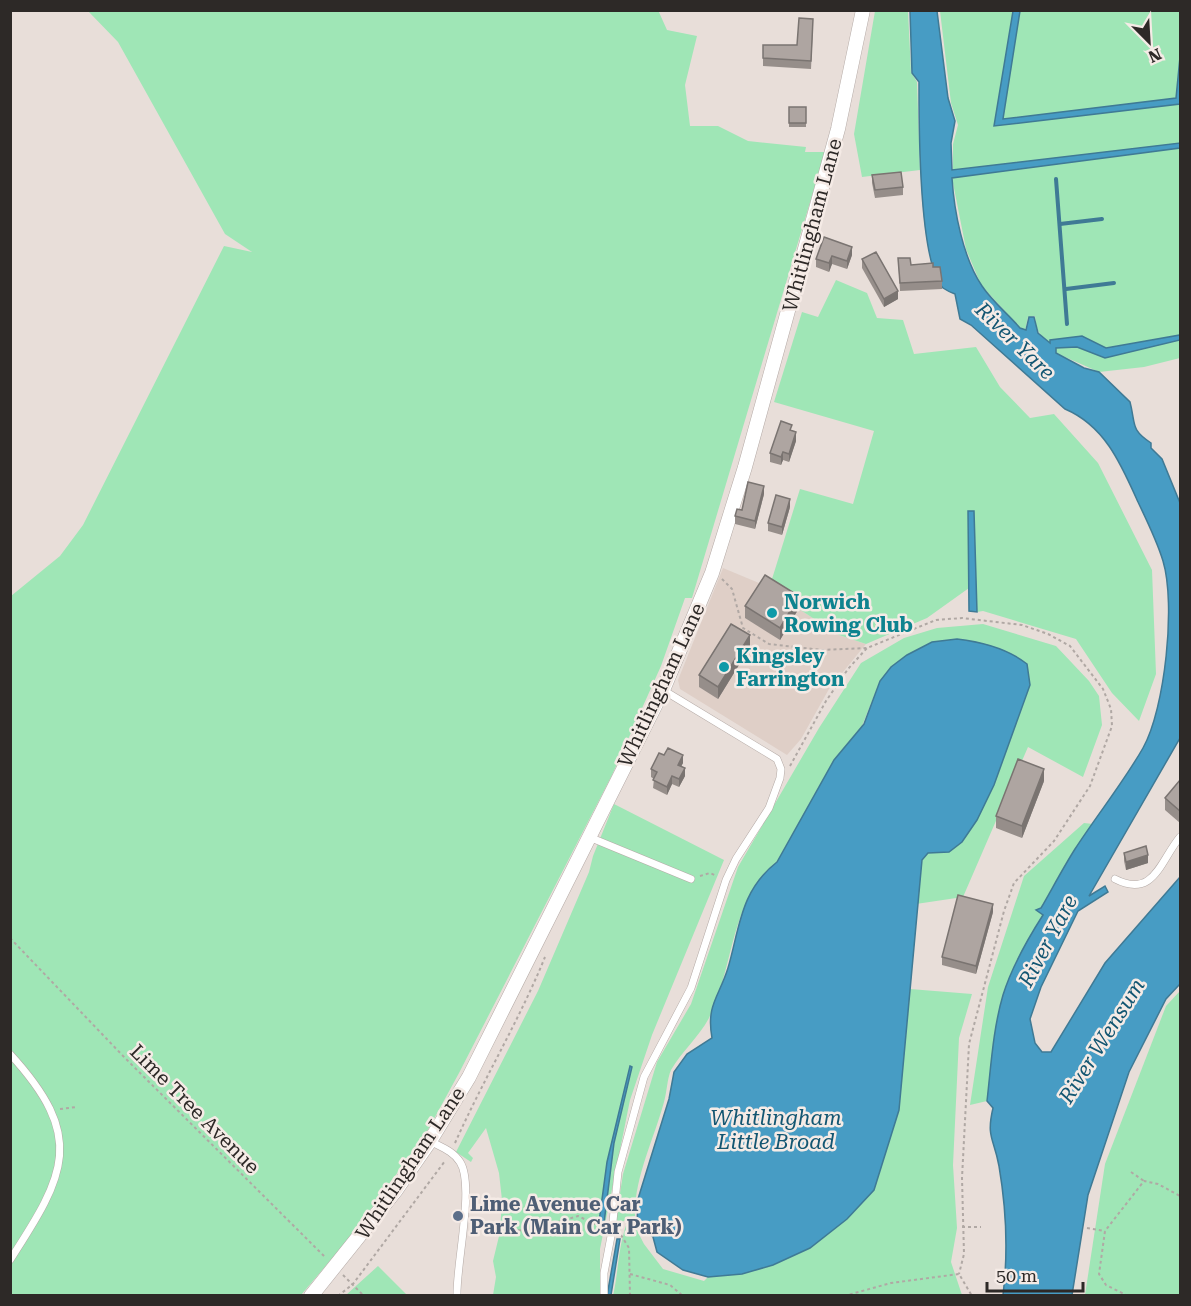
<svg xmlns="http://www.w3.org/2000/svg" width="1191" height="1306" font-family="'Roboto Serif',serif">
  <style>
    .built { fill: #dfcfc7 }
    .green { fill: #9fe6b6 }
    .water { fill: #479cc4; stroke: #3f7a95; stroke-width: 1.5 }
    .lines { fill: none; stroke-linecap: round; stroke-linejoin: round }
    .stream { stroke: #3f7a95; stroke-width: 4 }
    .service-casing { stroke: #b4aaa6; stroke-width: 8 }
    .minor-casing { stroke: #b4aaa6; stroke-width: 15 }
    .path { stroke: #b0a8a4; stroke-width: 2; stroke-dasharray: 3 3; stroke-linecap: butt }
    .service { stroke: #fff; stroke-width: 7 }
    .minor { stroke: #fff; stroke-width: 14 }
    .wall { fill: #968e8a }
    .shaded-wall { fill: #7a7471 }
    .building { fill: #aea5a1; stroke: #7a7471; stroke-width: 1.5 }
    .culture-dot { fill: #0f9aa8; stroke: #f5ebe6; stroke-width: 2 }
    .service-dot { fill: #5c6f8a; stroke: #f5ebe6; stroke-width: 2 }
    .labels { text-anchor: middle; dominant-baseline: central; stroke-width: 5; stroke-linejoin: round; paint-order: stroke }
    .street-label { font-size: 20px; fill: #2d2927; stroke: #f5ebe6 }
    .culture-label { font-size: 20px; font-weight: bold; fill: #0d838f; stroke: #f5ebe6; text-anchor: start }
    .service-label { font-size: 20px; font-weight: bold; fill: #4e5e75; stroke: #f5ebe6; text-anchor: start }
    .water-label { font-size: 21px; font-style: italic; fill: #135672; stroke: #f5ebe6 }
  </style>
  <rect width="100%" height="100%" fill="#e8ded9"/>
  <path class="built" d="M723 568 759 583 839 635 866 644 829 689 801 739 787 755 680 689 678 680Z"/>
  <g class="green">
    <path d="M658 10 667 30 697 36 685 85 690 126H718L748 141 806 147 805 152H825L692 598H685L661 666 612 775 459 1073 429 1128 398 1172 351 1236 301 1295H11V596L60 556 83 525 224 246 252 252 225 234 118 42 88 11Z"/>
    <path d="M875 11H908L911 72 917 82 920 170 862 177 854 134Z"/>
    <path d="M940 11H1180V358L1144 367 1099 372 1056 353 1055 346C1041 338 1036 332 1035 316L1028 317 1025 331 1020 328 981 285 966 249 953 183V144L958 125 951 103Z"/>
    <path d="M836 280 867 293 877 318 903 320 914 354 976 347 1000 387 1030 418 1054 414 1098 463 1152 570 1156 674 1139 721 1112 693 1076 639 983 611 977 612 973 511H968L969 588 927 618 866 644 839 635 765 587 772 579 800 489 853 504 874 431 774 402 802 312 818 317Z"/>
    <path d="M983 624 1056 646 1089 681 1099 696 1102 725 1083 777 1028 747 963 897 916 904 922 860 928 853 949 852 962 842 880 681 862 726 834 760 777 862C730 898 734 968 709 1018 699 1037 681 1052 671 1070 667 1079 667 1092 664 1102 654 1139 634 1178 635 1216L630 1217 644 1244 663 1269 704 1281 708 1277 742 1274 899 1110 910 989 972 994 959 1038 953 1165 957 1228 951 1262 962 1295 613 1296C619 1269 618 1243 629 1218L615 1226 623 1174 657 1062 691 1004 738 867 819 728 861 663 904 638 937 628Z"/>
    <path d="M614 804 724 860 652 1035 630 1100 600 1249V1295H493L496 1277 493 1261 500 1232 502 1200 499 1173 486 1128 468 1153 473 1158 471 1162 456 1152 538 991 589 872 593 856Z"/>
    <path d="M1084 823 1093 824 1041 909 1037 910 1043 915 1015 964 1003 995 987 1101 970 1105 988 987 1024 876Z"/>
    <path d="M1180 991V1295H1085L1105 1164 1166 1006Z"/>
    <path d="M378 1266 407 1295H346Z"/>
  </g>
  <g class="water">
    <path d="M910 11H937L948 98 955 121 951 143 952 170 1180 143V148L952 178C954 211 963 258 982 286 992 301 1008 314 1020 328L1026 330 1029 317H1034L1038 333 1050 343V340L1082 336 1106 348 1180 335V340L1105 358 1077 347 1056 348V353L1084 368 1099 372 1130 402C1136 425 1130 429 1151 443V448L1162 459 1180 503V738L1089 896 1105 886 1108 892 1078 911 1041 987 1030 1019 1035 1043 1042 1052H1051L1105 963 1180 877V984L1166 999 1129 1072 1088 1195 1072 1295H1003C1008 1254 1006 1207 999 1166 994 1138 986 1138 993 1108L987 1101C991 1066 993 1029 1003 995 1012 966 1027 940 1043 915L1036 910 1041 908C1052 889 1063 868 1075 849 1097 815 1123 783 1143 748 1165 709 1176 604 1163 561 1157 541 1147 521 1138 502 1121 464 1105 426 1065 409L971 325 960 319 955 294C952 293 946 290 943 288 918 262 919 121 919 82L912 73Z"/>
    <path d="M1013 11H1020L1003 119 1176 98 1180 57V104L994 126Z"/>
    <path d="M968 511H974L977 612 969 611Z"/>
    <path d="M957 639C982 642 1007 648 1027 664L1030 685 994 785 977 820 962 842 949 852 928 853 922 860 899 1110 874 1190 847 1219 810 1248 773 1265 742 1274 708 1277 683 1270 657 1252 653 1237 637 1225 638 1199 669 1099 674 1072 687 1054 712 1038C706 1005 719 997 728 968 740 927 740 891 777 862L834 760 864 724 880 681 891 667 907 655 932 642Z"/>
    <path d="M630 1066 632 1067 614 1143 604 1223 599 1222 607 1162Z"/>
    <path d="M617 1239H620L611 1295 607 1296Z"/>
  </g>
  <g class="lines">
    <g class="stream">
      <path d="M1056 179 1067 324"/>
      <path d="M1060 224 1102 219"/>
      <path d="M1066 289 1114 283"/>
    </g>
    <g class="service-casing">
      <g id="service">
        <path d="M589 837 691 879"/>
        <path d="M1115 879C1154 899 1160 861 1180 837"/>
        <path d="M10 1054C86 1137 66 1174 10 1260"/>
        <path d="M430 1141C441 1147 453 1151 460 1162 475 1185 456 1264 457 1296"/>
        <path d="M604 1296V1273L612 1231 618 1172 644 1077 691 988 726 880 736 859 769 808 780 778 781 769 777 759 663 690"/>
      </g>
    </g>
    <g class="minor-casing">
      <path id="minor" d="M311 1296 396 1190 430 1141 469 1077 663 690 712 573 745 467 838 129 863 10"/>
    </g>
    <g class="path">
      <path d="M722 579 732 589 743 628 769 644 822 650 867 648 936 620 962 618 1022 625 1048 634 1070 646 1103 689 1111 709 1112 726 1090 786 1054 841 1014 883 1004 911 969 1044 962 1178 964 1254 959 1274"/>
      <path d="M790 766 826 701 848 669 867 648"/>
      <path d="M700 876 710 873 717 876"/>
      <path d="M10 938 125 1058 326 1258"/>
      <path d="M60 1109 77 1107"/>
      <path d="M455 1143C483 1080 519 1021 545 957"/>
      <path d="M1131 1172 1144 1181"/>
      <path d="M962 1227H981"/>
      <path d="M1087 1228 1105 1231"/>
      <path d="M500 1232 536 1229 578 1216 603 1228"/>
      <path d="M621 1235 629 1248 630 1296"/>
      <path d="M630 1274 670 1285 683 1296"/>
      <path d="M343 1275 364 1296"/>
      <path d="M338 1296 353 1284 445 1161"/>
      <path d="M844 1296 891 1283 959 1274 972 1296"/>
      <path d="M1128 1296 1106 1285 1099 1274 1105 1231 1144 1181 1158 1184 1180 1196"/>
    </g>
    <use href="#service" class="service"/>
    <use href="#minor" class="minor"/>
  </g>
  <g class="wall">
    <path d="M813 27 811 69 763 66V45H797Z"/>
    <rect x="789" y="107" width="17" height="20"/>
    <path d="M872 175 903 187V195L875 198 872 183Z"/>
    <path d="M824 237 852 255 847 269 832 264 829 272 816 267V259Z"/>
    <path d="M898 258 911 265 933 267 942 281V289L900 291Z"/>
    <path d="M862 259 898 299 884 307 862 268Z"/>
    <path d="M792 431 796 441 789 462 783 460 781 465 770 462V453Z"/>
    <path d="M764 494 755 529 735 524V516L742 510Z"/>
    <path d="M790 507 782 535 768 531V523Z"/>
    <path d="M745 606 799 608 780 640 745 618Z"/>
    <path d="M750 647 718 699 699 687V675Z"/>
    <path d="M683 763 681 766 685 776 679 787 672 784 667 795 653 788 654 779 651 777V769Z"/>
    <path d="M1180 780V823L1165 810V798Z"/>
    <path d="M1044 781 1022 838 996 828V816Z"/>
    <path d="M1124 853 1148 863 1126 870 1124 861Z"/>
    <path d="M993 912 976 974 942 965V957Z"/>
  </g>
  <g class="shaded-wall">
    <path d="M852 247V255L847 269V261Z"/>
    <path d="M832 256V264L829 272V263Z"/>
    <path d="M898 291V299L884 307V299Z"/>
    <path d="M796 432V441L789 462V454Z"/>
    <path d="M783 452V460L781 465V457Z"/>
    <path d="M764 486V494L755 529V521Z"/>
    <path d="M790 499V507L782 535V527Z"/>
    <path d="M799 596V608L780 640V628Z"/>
    <path d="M750 635V647L718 699V687Z"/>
    <path d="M683 755V763L678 773V765Z"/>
    <path d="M685 768V776L679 787V779Z"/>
    <path d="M1044 769V781L1022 838V826Z"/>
    <path d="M672 776V784L667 795V787Z"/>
    <path d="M1148 855V863L1126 870V862Z"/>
    <path d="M993 904V912L976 974V966Z"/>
  </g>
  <g class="building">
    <path d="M799 18 813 19 811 61 763 58V45H797Z"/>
    <rect x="789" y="107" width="17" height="16"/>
    <path d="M901 172 903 187 875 190 872 175Z"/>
    <path d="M824 237 852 247 847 261 832 256 829 263 816 259Z"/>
    <path d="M876 252 898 291 884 299 862 259Z"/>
    <path d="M898 258H910L911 265 933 263V267H940L942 281 900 283Z"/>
    <path d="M781 421 792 425 790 430 796 432 789 454 783 452 781 457 770 453Z"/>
    <path d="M748 482 764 486 755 521 735 516 737 509 742 510Z"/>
    <path d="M776 495 790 499 782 527 768 523Z"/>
    <path d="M765 575 799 596 780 628 745 606Z"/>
    <path d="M731 624 750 635 718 687 699 675Z"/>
    <path d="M668 748 683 755 678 765 685 768 679 779 672 776 667 787 653 780 657 772 651 769 659 753 664 755Z"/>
    <path d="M1018 759 1044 769 1022 826 996 816Z"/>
    <path d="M1180 780V811L1165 798Z"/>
    <path d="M1146 846 1148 855 1126 862 1124 853Z"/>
    <path d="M958 895 993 904 976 966 942 957Z"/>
  </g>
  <g class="culture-dot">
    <circle cx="772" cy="613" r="6"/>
    <circle cx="724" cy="667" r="6"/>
  </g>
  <circle class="service-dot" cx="458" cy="1216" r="6"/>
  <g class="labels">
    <g class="street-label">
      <text transform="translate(812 225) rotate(-75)">Whitlingham Lane</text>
      <text transform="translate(661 685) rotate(-65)">Whitlingham Lane</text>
      <text transform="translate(195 1109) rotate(45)">Lime Tree Avenue</text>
      <text transform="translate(410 1163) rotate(-56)">Whitlingham Lane</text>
    </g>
    <g class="culture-label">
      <text x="784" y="602">Norwich<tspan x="784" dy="23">Rowing Club</tspan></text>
      <text x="736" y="656">Kingsley<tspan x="736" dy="23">Farrington</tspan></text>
    </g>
    <g class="service-label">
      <text x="470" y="1204">Lime Avenue Car<tspan x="470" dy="23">Park (Main Car Park)</tspan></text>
    </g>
    <g class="water-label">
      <text transform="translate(1015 341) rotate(44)">River Yare</text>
      <text transform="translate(1048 941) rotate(-62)">River Yare</text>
      <text transform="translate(1102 1041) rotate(-58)">River Wensum</text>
      <text x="776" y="1118">Whitlingham<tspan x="776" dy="24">Little Broad</tspan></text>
    </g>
  </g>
  <rect width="1191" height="1306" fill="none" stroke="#2d2927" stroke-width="24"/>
  <g transform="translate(1149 42) rotate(156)" stroke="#f5ebe6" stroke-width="4.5" paint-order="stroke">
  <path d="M0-4.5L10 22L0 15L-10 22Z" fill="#2d2927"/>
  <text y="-9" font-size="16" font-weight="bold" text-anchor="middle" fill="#2d2927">N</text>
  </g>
  <path d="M987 1282v9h96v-9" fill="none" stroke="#2d2927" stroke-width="3"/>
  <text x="996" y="1282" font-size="18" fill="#2d2927" stroke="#f5ebe6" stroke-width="4.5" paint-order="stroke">50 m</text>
</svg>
